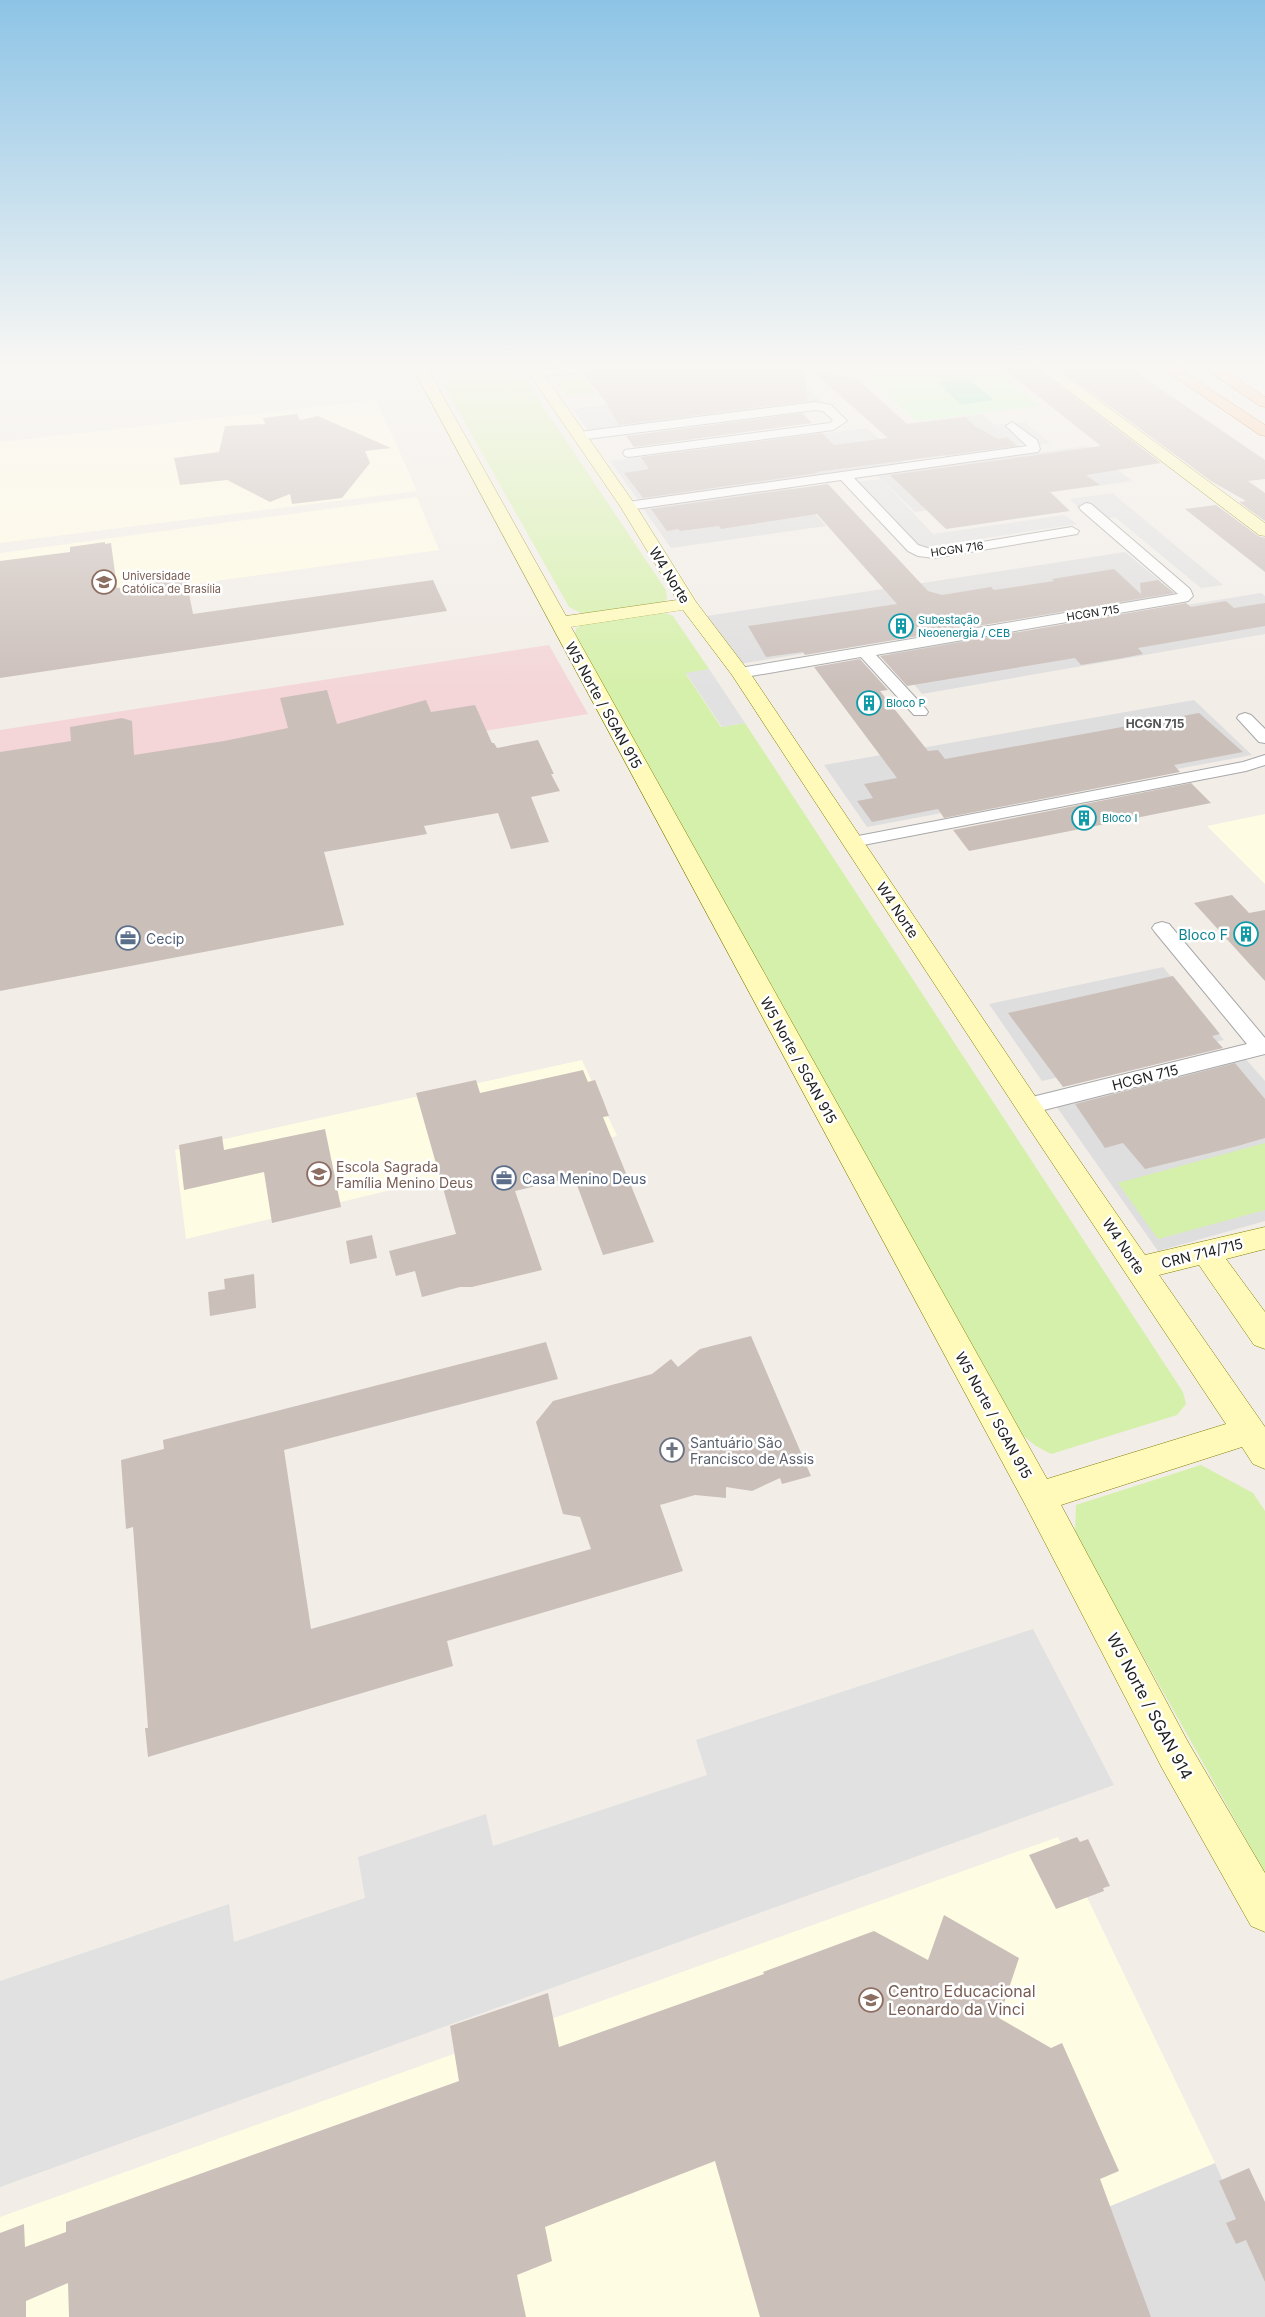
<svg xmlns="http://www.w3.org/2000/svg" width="1265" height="2317" font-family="Inter,sans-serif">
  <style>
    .residential { fill: #dfdede }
    .commercial { fill: #f4d6d8 }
    .education { fill: #fffce4 }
    .grass { fill: #d5f0aa }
    .park { fill: #c5ffc2 }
    .pitch { fill: #7fe8b3 }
    .parking { fill: #e1e1e1 }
    .building { fill: #cbbfba }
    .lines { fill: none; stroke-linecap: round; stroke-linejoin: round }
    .street-casing { stroke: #a8a8a8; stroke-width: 2 }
    .secondary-casing { stroke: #817f00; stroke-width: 1 }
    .primary-casing { stroke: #9f5700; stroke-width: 1 }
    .street { fill: #fff; fill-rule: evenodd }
    .secondary { fill: #fffab9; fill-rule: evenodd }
    .primary { fill: #ffcaa0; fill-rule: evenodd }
    .labels { text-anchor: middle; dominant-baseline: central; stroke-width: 5; stroke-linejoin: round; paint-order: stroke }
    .far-street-label { font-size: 11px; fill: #212121; stroke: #fff }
    .far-education-label { font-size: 11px; fill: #785e54; stroke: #fff; text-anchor: start }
    .far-culture-label { font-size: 11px; fill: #0d838f; stroke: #fff; text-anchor: start }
    .far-neighbourhood-label { font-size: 12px; font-weight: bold; fill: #545454; stroke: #fff }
    .street-label { font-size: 14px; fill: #212121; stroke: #fff }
    .culture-label { font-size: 14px; fill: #0d838f; stroke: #fff; text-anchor: end }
    .service-label { font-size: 14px; fill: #4e5e75; stroke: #fff; text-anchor: start }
    .education-label { font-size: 14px; fill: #785e54; stroke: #fff; text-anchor: start }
    .worship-label { font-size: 14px; fill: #5b616d; stroke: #fff; text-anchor: start }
    .near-street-label { font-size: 16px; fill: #212121; stroke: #fff }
    .near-education-label { font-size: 16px; fill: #785e54; stroke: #fff; text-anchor: start }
  </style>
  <rect width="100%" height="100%" fill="#f2ede7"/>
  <g class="residential">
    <path d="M799 380 822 402 589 432 573 409Z"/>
    <path d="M982 414 1022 448 948 458 910 423Z"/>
    <path d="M867 428 906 464 639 501 610 461Z"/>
    <path d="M1086 446 1132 481 915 512 877 475Z"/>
    <path d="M791 487 826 526 671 548 642 507Z"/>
    <path d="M1125 552 1176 594 739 664 707 616Z"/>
    <path d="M1261 593 1265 596V634L922 694 889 653Z"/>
    <path d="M1194 700 1252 755 867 827 824 765Z"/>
    <path d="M1163 967 1224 1040 1042 1081 989 1004Z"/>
    <path d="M1243 1056 1265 1081V1221L1158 1251 1054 1103Z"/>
    <path d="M1215 2163 1265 2278V2317H840Z"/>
  </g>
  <path class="commercial" d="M549 645 588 714 0 811V730Z"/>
  <g class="education">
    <path d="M376 400 417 491 0 543V442Z"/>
    <path d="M417 497 439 550 0 611V553Z"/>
    <path d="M1265 814V884L1207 826Z"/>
    <path d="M582 1060 617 1136 186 1239 175 1150Z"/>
    <path d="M1058 1837 1215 2163 840 2317H0V2217Z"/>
  </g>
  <g class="grass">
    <path d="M433 366H516L666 590 667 599 661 603 585 615 569 607Z"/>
    <path d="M580 373 596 393 568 397 552 376Z"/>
    <path d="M665 613 673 616 709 669 686 674 721 727 745 723 1183 1392 1186 1404 1177 1415 1051 1454 1036 1446 1016 1430 575 634 576 629 583 623Z"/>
    <path d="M1265 1143V1210L1158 1239 1118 1183Z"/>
    <path d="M1201 1465 1253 1493 1265 1511V1873L1075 1535 1076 1505Z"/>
  </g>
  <path class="park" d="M902 366H990L1040 406 916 421 861 371Z"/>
  <path class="pitch" d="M968 379 994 400 961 405 937 382Z"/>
  <g class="parking">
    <path d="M1024 422 1051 443 1039 445 1014 425 1030 442 1018 444 995 425Z"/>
    <path d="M881 479 933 534 1064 515 1077 524 920 548 856 482Z"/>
    <path d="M1112 493 1223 585 1201 588 1115 517 1094 520 1069 499Z"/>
    <path d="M709 669 745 723 722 727 686 673Z"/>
    <path d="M1033 1629 1114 1785 0 2187V1981L229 1904 234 1942 365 1898 358 1857 486 1814 493 1846 707 1775 696 1740Z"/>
  </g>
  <g class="building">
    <path d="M611 366H805L807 401 619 425 607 404 583 373 603 371Z"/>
    <path d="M1000 366H1034L1161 463 1086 475 1100 485 1050 492 1070 511 946 529 890 475 1101 446Z"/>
    <path d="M1055 366H1127L1265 460V479L1248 481 1265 493V521L1239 502 1246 501 1211 481Z"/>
    <path d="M812 371 857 379 907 424 965 417 975 426 998 439 1007 437 1017 446 816 472 818 473 643 498 624 473 649 469 641 457 822 433 834 445 888 438Z"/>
    <path d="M802 413 812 423 634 447 626 436Z"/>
    <path d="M297 414 300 420 318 416 391 448 365 451 370 463 342 498 292 504 290 494 270 502 227 480 180 485 174 458 219 452 225 426 265 424 263 418Z"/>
    <path d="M828 484 928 591 942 595 991 587 994 590 1054 581 1052 579 1114 569 1141 594 1140 583 1158 580 1174 593 805 655 803 652 766 657 748 626 897 604 817 514 721 529 719 526 680 531 678 529 667 531 651 509Z"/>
    <path d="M1216 505 1258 536 1265 538V572L1185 509Z"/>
    <path d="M105 542V544L111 543 117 588 186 578 193 614 433 580 447 611 0 678V561L70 552V547Z"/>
    <path d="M1226 601 1234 608 1265 603V626L1138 648 1143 654 1123 658 1081 665 1075 658 907 686 880 656 1186 603 1191 607Z"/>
    <path d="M860 659 888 690 880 691 928 751 938 750 945 759 1199 713 1243 752 1174 765 1180 772 944 818 938 809 872 822 857 801 873 798 864 784 897 778 814 667Z"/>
    <path d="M327 690 337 724 426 700 431 712 475 705 492 743H494L497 748 538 740 554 774H551L560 791 531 797 549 842 511 849 498 813 424 826 427 834 324 852 344 925 0 991V752L71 741 70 727 122 718 132 721 134 755 224 741 288 728 280 698Z"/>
    <path d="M1191 783 1211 803 969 851 953 830Z"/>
    <path d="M1232 895 1249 913 1265 910V981L1194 903Z"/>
    <path d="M1173 976 1220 1034 1212 1036 1223 1048 1063 1087 1008 1013Z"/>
    <path d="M1235 1063 1265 1099V1138L1234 1147 1145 1169 1123 1143 1105 1148 1075 1104Z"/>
    <path d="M583 1070 588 1082 595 1080 603 1100 609 1116 603 1117 654 1242 603 1255 574 1177 515 1191 542 1270 472 1287H460L422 1297 415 1271 396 1276 389 1251 456 1234 416 1093 476 1080 480 1093Z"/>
    <path d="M325 1129 341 1207 272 1223 264 1172 184 1190 179 1145 222 1136 224 1150Z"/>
    <path d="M372 1235 377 1258 350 1264 346 1241Z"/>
    <path d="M254 1274 256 1308 210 1316 208 1292 225 1289 224 1279Z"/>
    <path d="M751 1336 811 1476 782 1484 780 1478 752 1491 726 1487V1498L695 1495 660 1505 683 1571 447 1641 453 1666 148 1757 145 1728H148L133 1527 126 1529 121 1460 164 1449 163 1440 546 1342 558 1379 284 1450 311 1629 591 1549 580 1517 563 1514 536 1422 553 1401 652 1374 671 1359 678 1367 700 1349Z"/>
    <path d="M1077 1837 1080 1842 1088 1839 1110 1886 1103 1888 1104 1891 1056 1909 1029 1855Z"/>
    <path d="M944 1915 1019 1958 999 2018 1051 2048 1062 2043 1119 2171 1100 2179 1151 2317H760L715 2161 545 2227 552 2261 517 2275 526 2317H69L68 2283 26 2301V2317H0V2233L24 2224 25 2247 66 2232V2222L459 2081 450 2026 548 1993 559 2047 764 1974 763 1972 874 1931 928 1960Z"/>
    <path d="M1249 2168 1265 2202V2282L1246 2240 1236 2244 1226 2223 1236 2219 1219 2181Z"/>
  </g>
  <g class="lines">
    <g class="street-casing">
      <g id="street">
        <path d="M574 366H609L603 369 537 377 531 374 537 371Z"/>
        <path d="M815 402 831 405 847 421 833 430 629 457 625 456 623 453 625 450 830 423 833 420 823 411 815 410 579 440 573 436 579 432Z"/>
        <path d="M1012 422 1037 440 1040 449 1038 452 854 478 918 545 934 550 1072 527 1079 531 1077 534 934 558 918 556 908 551 841 480 628 510 621 506 628 502 1027 446 1006 426Z"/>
        <path d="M1086 503 1091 504 1190 589 1193 596 1188 601 1183 602 876 655 926 709 928 712 926 715H914L861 657 740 678 734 676 732 673 734 670 740 668 1178 594 1081 510 1079 507Z"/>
        <path d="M1245 713 1251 715 1265 729V743L1259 742 1237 718 1239 715Z"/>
        <path d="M1265 755V765L1246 771 853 847 847 846 844 842 847 838 853 837 1243 762Z"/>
        <path d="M1162 922 1169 924 1265 1038V1054L1028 1114 1020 1112 1017 1106 1020 1100 1028 1098 1247 1044 1155 932 1152 928 1155 924Z"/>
      </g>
    </g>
    <g class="secondary-casing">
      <g id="secondary">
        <path d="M412 366H426L566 616 677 600 620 506 524 366H538L636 506 696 602 750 673 1037 1099 1145 1255 1265 1227V1249L1226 1259 1265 1312V1349L1254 1345 1199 1265 1159 1275 1265 1427V1469L1253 1464 1242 1447 1061 1505 1188 1742 1265 1873V1932L1251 1926 1162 1768 1027 1508ZM683 610 732 675 1019 1113 1226 1424 1047 1479 571 627Z"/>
        <path d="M1036 366H1052L1265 523V536L1259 535Z"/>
      </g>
    </g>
    <g class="primary-casing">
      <g id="primary">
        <path d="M1159 366H1175L1265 425V436L1260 435Z"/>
        <path d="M1201 366H1218L1265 397V407L1260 406Z"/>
      </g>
    </g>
    <use href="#street" class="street"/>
    <use href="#secondary" class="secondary"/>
    <use href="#primary" class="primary"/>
  </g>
  <linearGradient id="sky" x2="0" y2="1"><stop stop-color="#8dc4e6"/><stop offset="0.53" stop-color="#f9f7f4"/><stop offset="1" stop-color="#f9f7f4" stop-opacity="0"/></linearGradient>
  <rect width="1265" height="690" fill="url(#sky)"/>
  <defs>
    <g id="university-ring" transform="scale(1.25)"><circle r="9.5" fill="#fff" stroke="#8d6e63" stroke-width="1.5"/><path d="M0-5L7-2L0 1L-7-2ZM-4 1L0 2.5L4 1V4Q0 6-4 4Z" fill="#8d6e63"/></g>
    <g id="building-ring" transform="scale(1.25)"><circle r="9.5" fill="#fff" stroke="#0f9aa8" stroke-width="1.5"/><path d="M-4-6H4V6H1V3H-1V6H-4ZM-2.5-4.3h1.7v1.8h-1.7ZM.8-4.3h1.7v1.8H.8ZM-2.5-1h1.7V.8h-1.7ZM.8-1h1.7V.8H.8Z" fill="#0f9aa8"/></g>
    <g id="office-ring" transform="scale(1.25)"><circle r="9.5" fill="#fff" stroke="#5c6f8a" stroke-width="1.5"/><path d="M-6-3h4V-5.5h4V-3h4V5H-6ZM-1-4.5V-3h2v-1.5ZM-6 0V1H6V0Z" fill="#5c6f8a"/></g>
    <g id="school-ring" transform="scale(1.25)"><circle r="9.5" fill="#fff" stroke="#8d6e63" stroke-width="1.5"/><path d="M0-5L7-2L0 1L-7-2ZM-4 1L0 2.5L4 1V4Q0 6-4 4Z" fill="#8d6e63"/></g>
    <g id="church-ring" transform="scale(1.25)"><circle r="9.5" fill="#fff" stroke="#6b7280" stroke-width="1.5"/><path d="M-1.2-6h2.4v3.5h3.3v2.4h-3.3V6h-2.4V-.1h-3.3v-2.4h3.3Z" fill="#6b7280"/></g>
  </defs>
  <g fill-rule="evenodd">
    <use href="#university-ring" x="104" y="582"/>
    <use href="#building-ring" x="901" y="626"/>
    <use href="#building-ring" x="869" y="703"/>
    <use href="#building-ring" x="1084" y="818"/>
    <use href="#building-ring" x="1246" y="934"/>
    <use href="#office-ring" x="128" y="938"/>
    <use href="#school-ring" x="319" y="1174"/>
    <use href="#office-ring" x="504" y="1178"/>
    <use href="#church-ring" x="672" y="1450"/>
    <use href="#school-ring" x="871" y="2000"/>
  </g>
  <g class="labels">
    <g class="far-street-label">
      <text transform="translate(957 549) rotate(-8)">HCGN 716</text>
      <text transform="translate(1093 613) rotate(-9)">HCGN 715</text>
    </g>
    <g class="far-education-label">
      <text x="122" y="576">Universidade<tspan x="122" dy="13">Católica de Brasília</tspan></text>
    </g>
    <g class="far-culture-label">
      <text x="918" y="620">Subestação<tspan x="918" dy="13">Neoenergia / CEB</tspan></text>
      <text x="886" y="703">Bloco P</text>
      <text x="1102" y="818">Bloco I</text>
    </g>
    <g class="far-neighbourhood-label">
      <text x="1155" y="723">HCGN 715</text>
    </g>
    <g class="street-label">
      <text transform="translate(670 575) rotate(58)">W4 Norte</text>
      <text transform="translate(604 705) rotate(61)">W5 Norte / SGAN 915</text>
      <text transform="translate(898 910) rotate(56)">W4 Norte</text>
      <text transform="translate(799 1060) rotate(61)">W5 Norte / SGAN 915</text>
      <text transform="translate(1145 1077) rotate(-14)">HCGN 715</text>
      <text transform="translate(1124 1246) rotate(56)">W4 Norte</text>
      <text transform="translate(1202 1253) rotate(-14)">CRN 714/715</text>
      <text transform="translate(994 1415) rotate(61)">W5 Norte / SGAN 915</text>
    </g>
    <g class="culture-label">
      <text x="1228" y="934">Bloco F</text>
    </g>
    <g class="service-label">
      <text x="146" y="938">Cecip</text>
      <text x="522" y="1178">Casa Menino Deus</text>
    </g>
    <g class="education-label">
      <text x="336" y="1166">Escola Sagrada<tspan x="336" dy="16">Família Menino Deus</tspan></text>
    </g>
    <g class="worship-label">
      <text x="690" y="1442">Santuário São<tspan x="690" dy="16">Francisco de Assis</tspan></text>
    </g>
    <g class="near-street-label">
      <text transform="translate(1150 1706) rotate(62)">W5 Norte / SGAN 914</text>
    </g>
    <g class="near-education-label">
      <text x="888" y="1991">Centro Educacional<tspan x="888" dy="18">Leonardo da Vinci</tspan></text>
    </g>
  </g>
</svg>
